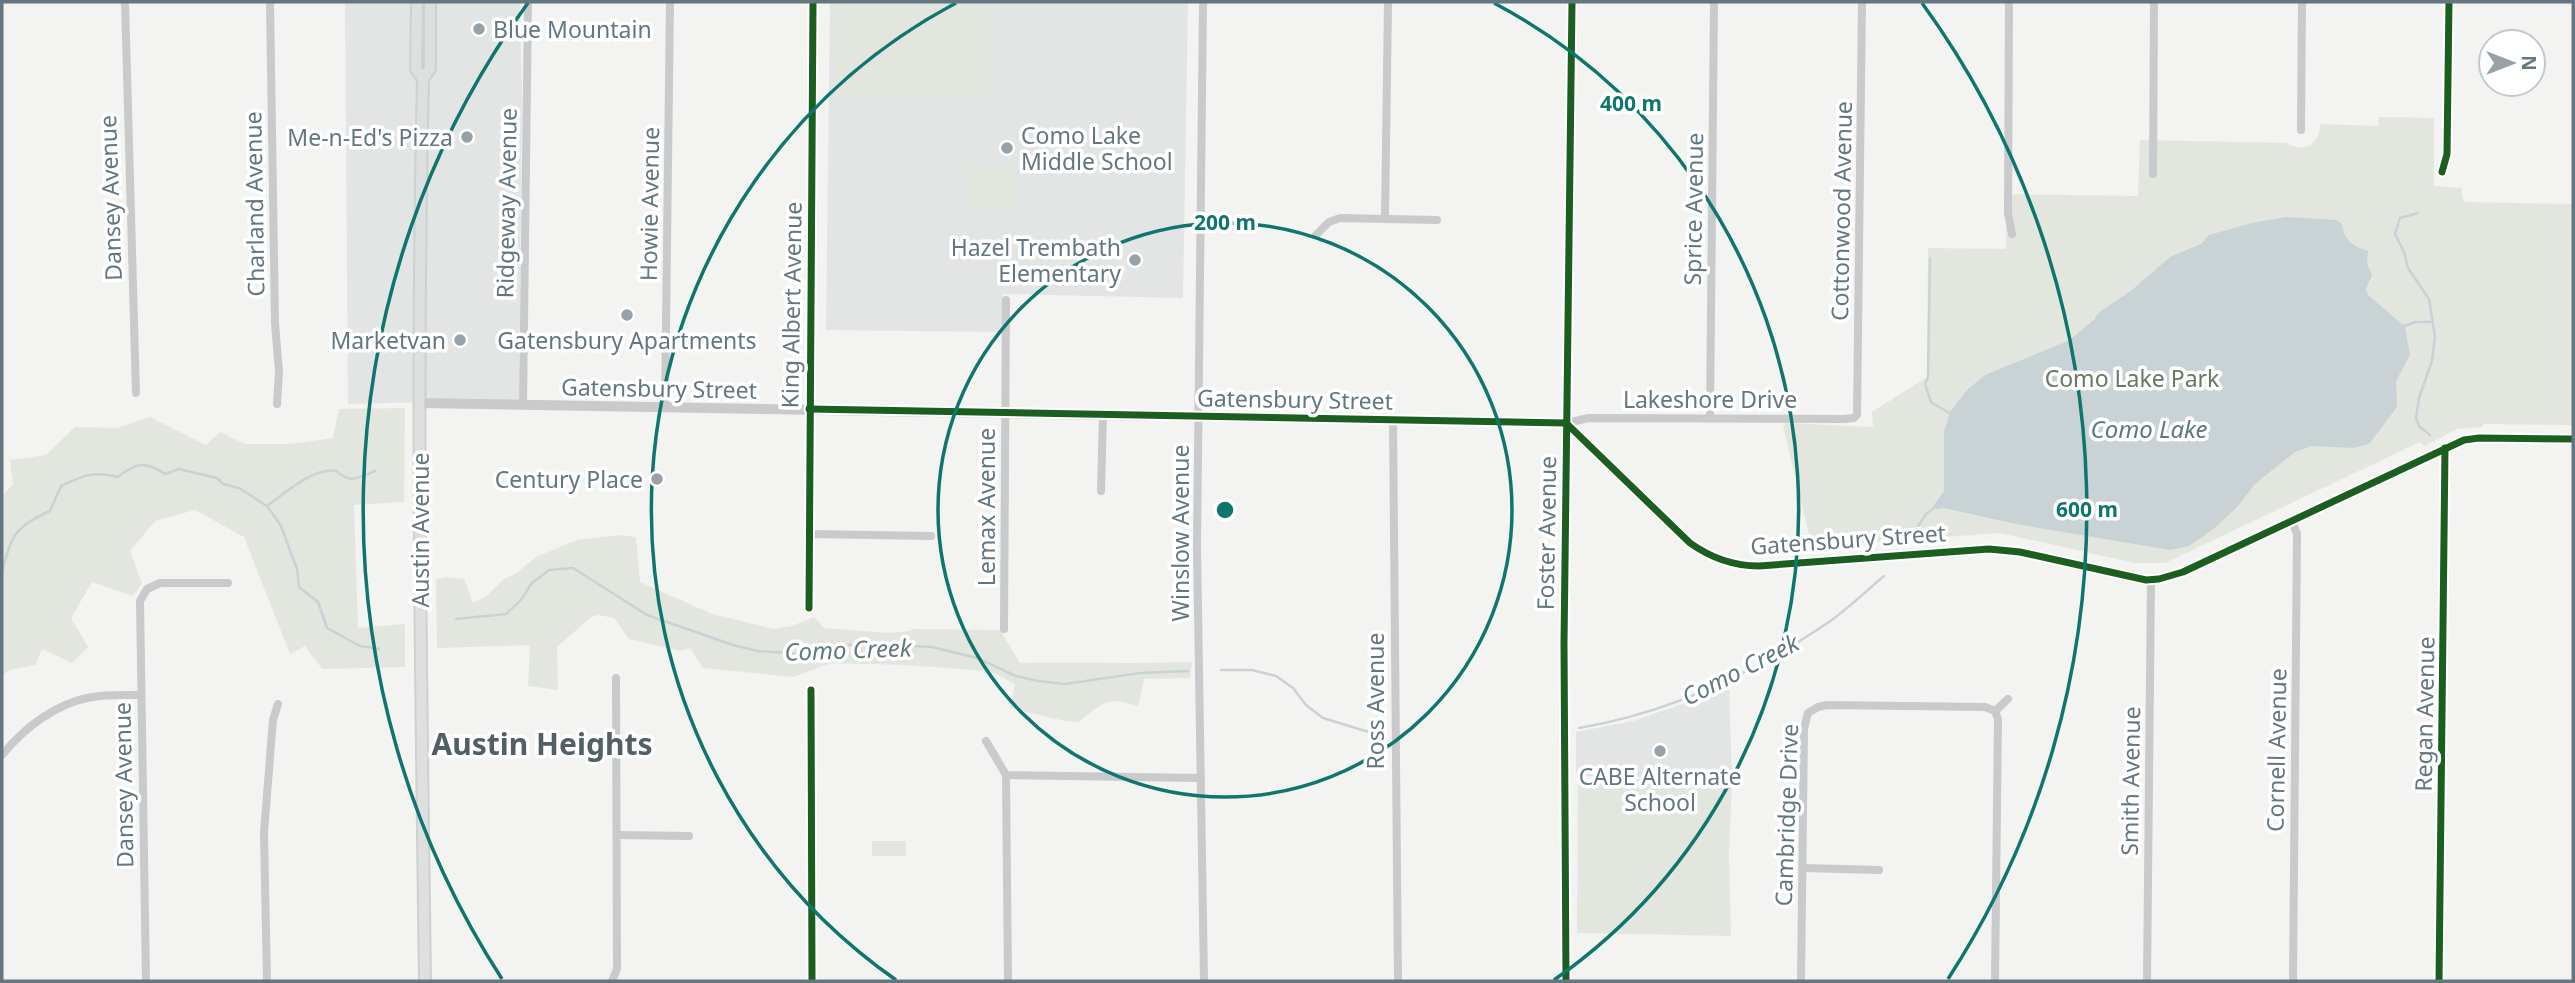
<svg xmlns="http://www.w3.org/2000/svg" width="2575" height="983" font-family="'Noto Sans',sans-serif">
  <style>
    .built { fill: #e3e4e4 }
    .green { fill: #e3e6df }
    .water { fill: #c9d2d4 }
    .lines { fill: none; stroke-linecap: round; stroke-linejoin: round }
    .stream { stroke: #c9d2d4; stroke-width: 2.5 }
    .secondary-casing { stroke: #cfd0d0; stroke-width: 14 }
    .minor { stroke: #c8cacb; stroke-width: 8 }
    .tertiary { stroke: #c8cacb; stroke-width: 10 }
    .secondary { stroke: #dedfdf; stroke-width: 10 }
    .cycleway-casing { stroke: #fff; stroke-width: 11 }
    .cycleway { stroke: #1b5e20; stroke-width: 7 }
    .ring { fill: none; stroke: #0f766e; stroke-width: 3.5 }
    .poi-dot { fill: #96a2a8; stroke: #fff; stroke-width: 2.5 }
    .labels { text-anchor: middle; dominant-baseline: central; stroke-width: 7; stroke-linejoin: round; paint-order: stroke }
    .poi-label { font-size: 23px; fill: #647781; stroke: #fff; text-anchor: end }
    .street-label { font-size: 23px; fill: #647781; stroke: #fff }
    .park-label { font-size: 23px; fill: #697862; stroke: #fff }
    .water-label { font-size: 24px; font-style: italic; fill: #5f797f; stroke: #fff }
    .district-label { font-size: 30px; font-weight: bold; fill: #515f66; stroke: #fff }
    .centre { fill: #0f766e; stroke: #fff; stroke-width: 3.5 }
    .ring-label { font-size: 21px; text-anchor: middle; font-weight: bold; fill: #0f766e; stroke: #fff; stroke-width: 7; stroke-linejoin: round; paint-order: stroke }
  </style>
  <rect width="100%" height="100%" fill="#f3f3f1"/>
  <g class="built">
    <path d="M345 2H520L522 102 519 400 348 404Z"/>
    <path d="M830 2H1188L1183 298 1003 294 1002 332 826 330Z"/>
    <path d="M1729 685 1732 779 1576 776V732L1633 721 1718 692Z"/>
  </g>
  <g class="green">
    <path d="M836 2H996V100H835Z"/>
    <path d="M2379 117 2434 118V186L2462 188V197L2465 202 2573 204V425L2484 424 2482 427 2457 429 2425 446 2420 442 2165 563H2135L2000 533 1812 547 1783 426 1785 425V423L1873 427 1872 412 1927 377 1928 248 2006 249V194L2138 196 2140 140 2287 143C2304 154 2320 144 2320 124L2378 126Z"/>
    <path d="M971 165H1008L1013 169V211L965 210 966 168Z"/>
    <path d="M971 243 1003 244V259H968Z"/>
    <path d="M405 408 404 502 354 505 358 628 405 624V667L322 669 305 646 290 654 244 537 195 510 155 521 130 551 142 583 133 596 92 582 71 618 88 647 72 663 42 649 35 665 9 670 2 677V496L13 484 10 460 46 455 75 427 117 428 150 417 206 445 220 432 245 444H290L333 438 339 409Z"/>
    <path d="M621 535 636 537 640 582 712 614 773 629 792 626 814 617 824 628 888 633 911 631 912 629 1000 630 1020 663C1078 662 1135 664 1192 662L1190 678 1144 679 1138 707C1109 695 1102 703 1079 722L1065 721 1010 708 1015 684 990 671 904 665 831 663 793 677 703 668 690 648 680 651 629 639 614 618 598 615 591 617 557 647 558 690 528 686 530 645 437 648 436 579 448 577 464 579 473 603 485 597 504 579 515 574 536 557 577 540Z"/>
    <path d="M1578 779H1732L1729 855 1731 936 1577 933Z"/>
    <rect x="872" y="841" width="34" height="15"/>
  </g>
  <path class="water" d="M2286 217 2336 220 2342 224C2344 240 2352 246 2368 251L2367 264 2372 275 2366 289 2368 295 2405 327 2410 355 2396 381 2397 407 2369 444 2354 448 2312 446 2295 452 2255 484 2238 506 2216 527 2189 546 2170 550 2016 524 1944 508 1936 509 1934 505 1944 491V432L1950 412 1967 390 1985 375 2068 341 2094 320 2097 314 2132 290 2170 257 2201 244 2209 235 2252 223Z"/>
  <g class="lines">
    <g class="stream">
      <path d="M2418 213 2400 218 2395 234 2404 252 2408 268 2429 299 2435 337 2432 361 2419 398 2416 418 2419 426 2430 435"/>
      <path d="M1930 259 1928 377 1925 384 1931 402 1949 413"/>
      <path d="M2404 326 2416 322H2432"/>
      <path d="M267 506C285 493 314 467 336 471 351 484 358 478 375 471"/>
      <path d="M1914 533 1926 514 1935 507"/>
      <path d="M2 572C12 535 14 527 50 511L61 486C84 475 93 471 118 477 136 462 146 461 165 474L179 469 217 478 223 484 239 488 267 506 281 526 297 569 299 587 318 602 327 628 360 646 379 649"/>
      <path d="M456 619 506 614 521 600 532 583 549 570 573 568 647 615 733 645 758 651 804 654 848 645 874 644 932 647 977 658 1016 676 1038 681 1065 684 1140 673 1188 671"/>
      <path d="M1221 670H1252L1276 676 1293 688 1306 705 1323 718 1385 737"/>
      <path d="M1579 728C1667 713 1752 674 1826 624 1847 610 1865 592 1884 576"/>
    </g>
    <g class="secondary-casing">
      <g id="secondary">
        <path d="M417 2 416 69 423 79"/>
        <path d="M425 981C421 681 416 380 423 79L430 69V2"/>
      </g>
    </g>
    <g class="minor">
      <path d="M125 2 136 393"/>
      <path d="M270 2 275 323 279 372 277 404"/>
      <path d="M1203 2 1197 547 1204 981"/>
      <path d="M2009 2 2008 213 2012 234"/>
      <path d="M2301 130 2302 2"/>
      <path d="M2442 172 2447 154 2449 2"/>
      <path d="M2153 174 2154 2"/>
      <path d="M1385 218 1388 2"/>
      <path d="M1316 235 1329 222 1340 218 1437 220"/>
      <path d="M523 405 528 2"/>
      <path d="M665 407 670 2"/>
      <path d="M1710 418 1714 2"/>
      <path d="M1393 420 1398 981"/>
      <path d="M1566 423 1589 418 1844 419 1854 418 1857 415 1862 2"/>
      <path d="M1101 491 1103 414"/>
      <path d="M2292 521 2297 534 2293 981"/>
      <path d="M809 534 931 536"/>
      <path d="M809 608 813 2"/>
      <path d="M1004 629 1006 300"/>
      <path d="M811 690 812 981"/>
      <path d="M1995 711 1998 719 1995 981"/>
      <path d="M1995 711 2008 699"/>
      <path d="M986 741 1006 775 1201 778"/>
      <path d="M2 755C24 728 56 703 92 697 108 694 125 695 141 695"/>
      <path d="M1006 775 1008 981"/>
      <path d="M618 835 689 836"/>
      <path d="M1803 868 1879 870"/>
      <path d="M146 981 140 601 147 589 160 583H228"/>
      <path d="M267 981 264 832 273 720 278 704"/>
      <path d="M612 981 617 969 616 678"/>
      <path d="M1801 981 1804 729 1808 713 1818 707 1827 705 1985 707 1995 711"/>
      <path d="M2147 981 2151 580"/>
      <path d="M2439 981 2445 448"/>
    </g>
    <g class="tertiary">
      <path d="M420 403 1566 423 1690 543C1711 558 1733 566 1759 566L1989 549 2020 552 2146 580 2159 579 2183 572 2464 440 2479 438 2573 439"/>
      <path d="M1566 981 1564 643 1572 2"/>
    </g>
    <use href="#secondary" class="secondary"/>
    <g class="cycleway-casing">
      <g id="cycleway">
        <path d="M2442 172 2447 154 2449 2"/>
        <path d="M809 409 1566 423 1690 543C1711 558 1733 566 1759 566L1989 549 2020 552 2146 580 2159 579 2183 572 2464 440 2479 438 2573 439"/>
        <path d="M809 608 813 2"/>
        <path d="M811 690 812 981"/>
        <path d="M1566 981 1564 643 1572 2"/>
        <path d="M2439 981 2445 448"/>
      </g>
    </g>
    <use href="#cycleway" class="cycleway"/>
  </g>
  <g class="ring">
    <circle cx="1225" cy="510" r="287"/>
    <path d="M896 980A574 574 0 0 1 956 3M1494 3A574 574 0 0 1 1554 980"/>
    <path d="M502 979A862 862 0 0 1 528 3M1922 3A862 862 0 0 1 1948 979"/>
  </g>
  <g class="poi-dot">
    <circle cx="479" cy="29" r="7"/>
    <circle cx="467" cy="137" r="7"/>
    <circle cx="1007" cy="148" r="7"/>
    <circle cx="1135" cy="260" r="7"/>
    <circle cx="627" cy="315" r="7"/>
    <circle cx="460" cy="340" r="7"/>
    <circle cx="657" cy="479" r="7"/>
    <circle cx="1660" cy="751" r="7"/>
  </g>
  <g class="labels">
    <g class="poi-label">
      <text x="493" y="29" text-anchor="start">Blue Mountain</text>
      <text x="1021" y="135" text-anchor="start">Como Lake<tspan x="1021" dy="26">Middle School</tspan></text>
      <text x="453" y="137">Me-n-Ed's Pizza</text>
      <text x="1121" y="247">Hazel Trembath<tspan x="1121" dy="26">Elementary</tspan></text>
      <text x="446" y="340">Marketvan</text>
      <text x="627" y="340" text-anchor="middle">Gatensbury Apartments</text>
      <text x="643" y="479">Century Place</text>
      <text x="1660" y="776" text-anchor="middle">CABE Alternate<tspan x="1660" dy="26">School</tspan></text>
    </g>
    <g class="street-label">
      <text transform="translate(110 198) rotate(-92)">Dansey Avenue</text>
      <text transform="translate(506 203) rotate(-89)">Ridgeway Avenue</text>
      <text transform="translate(254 204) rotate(-91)">Charland Avenue</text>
      <text transform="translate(649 204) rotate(-89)">Howie Avenue</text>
      <text transform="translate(1693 209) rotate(-89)">Sprice Avenue</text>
      <text transform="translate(1841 211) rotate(-89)">Cottonwood Avenue</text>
      <text transform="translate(791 305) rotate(-89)">King Albert Avenue</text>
      <text transform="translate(659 388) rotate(1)">Gatensbury Street</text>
      <text transform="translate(1295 399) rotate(1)">Gatensbury Street</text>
      <text x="1710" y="399">Lakeshore Drive</text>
      <text transform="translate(986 507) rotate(-90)">Lemax Avenue</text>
      <text transform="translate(420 530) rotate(-90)">Austin Avenue</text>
      <text transform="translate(1180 533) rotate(-90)">Winslow Avenue</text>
      <text transform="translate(1546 533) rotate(-89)">Foster Avenue</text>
      <text transform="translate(1848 539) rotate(-4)">Gatensbury Street</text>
      <text transform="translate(1375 701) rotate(-90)">Ross Avenue</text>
      <text transform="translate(2424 714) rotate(-89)">Regan Avenue</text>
      <text transform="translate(2276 750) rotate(-89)">Cornell Avenue</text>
      <text transform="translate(2130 781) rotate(-89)">Smith Avenue</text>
      <text transform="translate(123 785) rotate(-91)">Dansey Avenue</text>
      <text transform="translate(1786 815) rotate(-88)">Cambridge Drive</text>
    </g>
    <g class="park-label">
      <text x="2132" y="378">Como Lake Park</text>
    </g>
    <g class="water-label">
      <text x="2149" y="428">Como Lake</text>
      <text transform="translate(848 649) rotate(-2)">Como Creek</text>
      <text transform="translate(1740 669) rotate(-27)">Como Creek</text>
    </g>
    <g class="district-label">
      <text x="542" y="743">Austin Heights</text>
    </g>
  </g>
  <circle cx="1225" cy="510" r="10" class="centre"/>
  <g class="ring-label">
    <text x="1631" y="111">400 m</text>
    <text x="1225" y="230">200 m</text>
    <text x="2087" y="517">600 m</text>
  </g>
  <rect width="2575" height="983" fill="none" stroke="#647781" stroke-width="7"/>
  <g transform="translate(2512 63) rotate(90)"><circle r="33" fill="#ffffff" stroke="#c1c9cd" stroke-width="2"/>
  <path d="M0-5L12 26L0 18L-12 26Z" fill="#96a2a8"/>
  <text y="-10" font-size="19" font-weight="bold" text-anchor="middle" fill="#647781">N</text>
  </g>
</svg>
